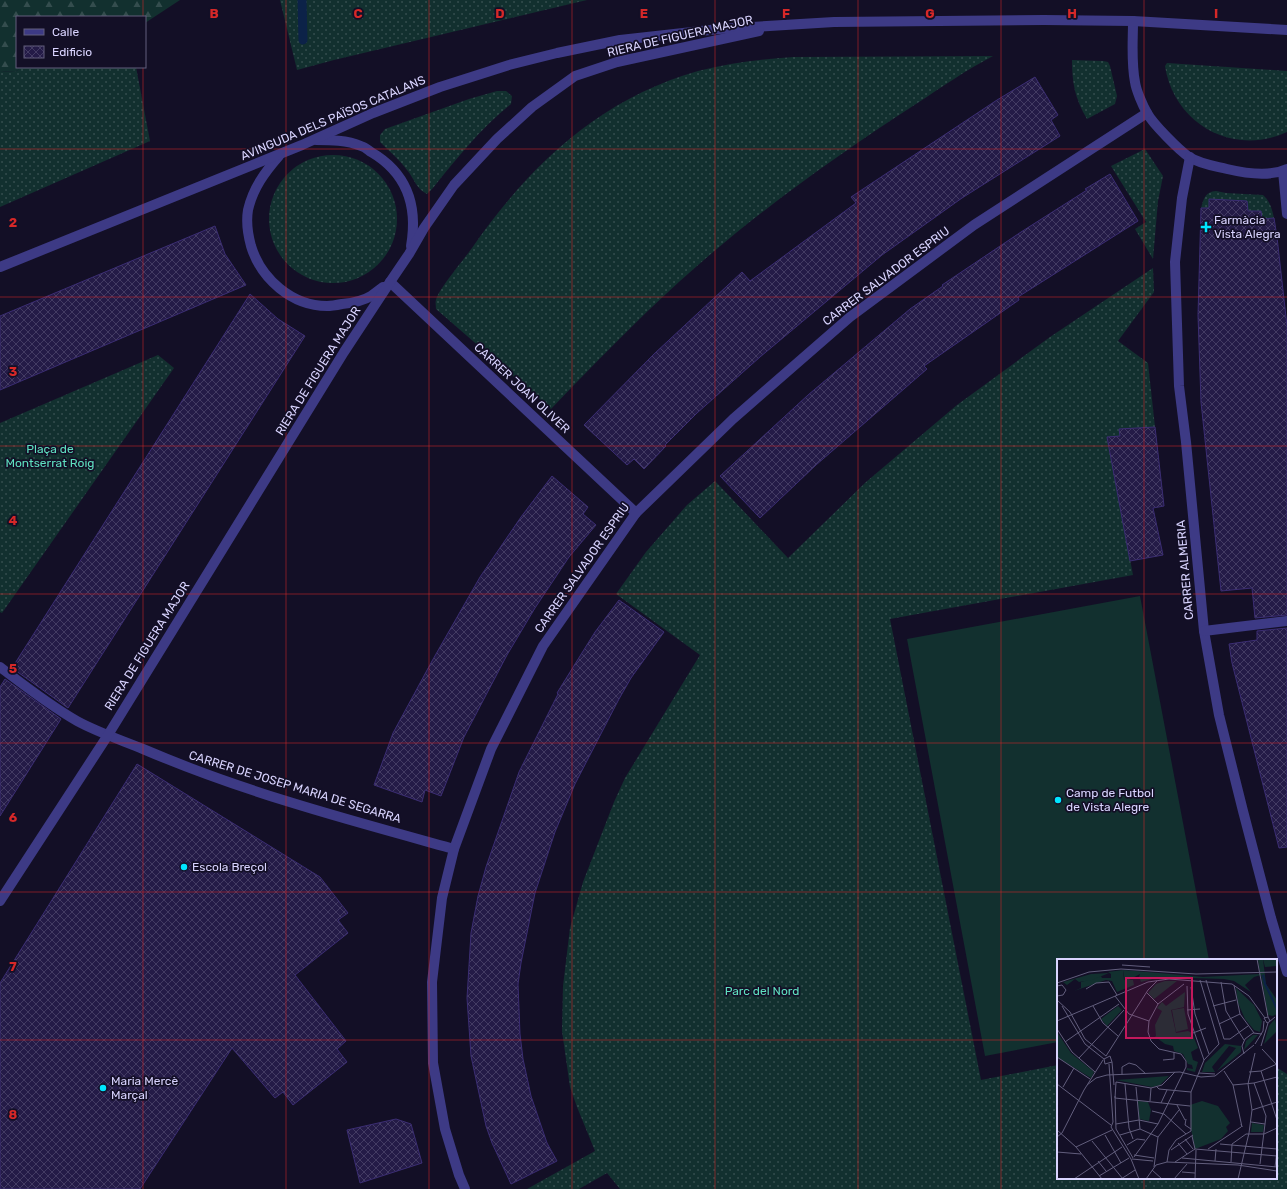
<svg xmlns="http://www.w3.org/2000/svg" width="1287" height="1189" font-family="Rubik,sans-serif">
  <style>
    .grass { fill: url(#grass-dots) }
    .forest { fill: url(#forest-firs) }
    .pitch { fill: #12302f }
    .lines { fill: none; stroke-linecap: round; stroke-linejoin: round }
    .stream { stroke: #0c2248; stroke-width: 9 }
    .building { fill: url(#building-cross-hatch); stroke: #3b2d73 }
    .minor { stroke: #3d3a85; stroke-width: 10 }
    .grid { fill: none; stroke: #d62828; stroke-width: 1; stroke-opacity: 0.55 }
    .poi-dot { fill: #00e5ff; stroke: #130f26; stroke-width: 1.5 }
    .labels { text-anchor: middle; dominant-baseline: central; stroke-width: 3.5; stroke-linejoin: round; paint-order: stroke }
    .street-label { font-size: 12px; fill: #d9d4ff; stroke: #130f26 }
    .poi-label { font-size: 12px; fill: #d9d4ff; stroke: #130f26; text-anchor: start }
    .park-label { font-size: 12px; fill: #5fe0c0; stroke: #130f26 }
    .inset-river { fill: none; stroke: #0c2248; stroke-width: 2 }
    .inset-road { fill: none; stroke: #625e7d; stroke-width: 1 }
    .view { fill: #c2185b; fill-opacity: 0.15; stroke: #c2185b; stroke-width: 2 }
    .inset-edge { fill: none; stroke: #d9d4ff; stroke-width: 2 }
    .grid-label { font-size: 13px; text-anchor: middle; font-weight: bold; fill: #d62828; stroke: #130f26; stroke-width: 3.5; stroke-linejoin: round; paint-order: stroke }
  </style>
  <defs>
    <pattern id="grass-dots" width="8" height="8" patternUnits="userSpaceOnUse"><rect width="8" height="8" fill="#12302f"/><path d="M2 2h.1M6 6h.1" fill="none" stroke="#344d4e" stroke-width="1.8" stroke-linecap="round"/></pattern>
    <pattern id="forest-firs" width="22" height="20" patternUnits="userSpaceOnUse"><rect width="22" height="20" fill="#12302f"/><path d="M5 1l3.5 6h-7zM16 11l3.5 6h-7z" fill="#344d4e"/></pattern>
    <pattern id="building-cross-hatch" width="8" height="8" patternUnits="userSpaceOnUse"><rect width="8" height="8" fill="#241b47"/><path d="M0 0l8 8M0 8l8-8" fill="none" stroke="#433b63"/></pattern>
  </defs>
  <rect width="100%" height="100%" fill="#130f26"/>
  <g class="grass">
    <path d="M280 0H587L334 60 297 70Z"/>
    <path d="M993 56C966 70 942 87 916 104 834 157 753 215 680 281 635 322 593 365 551 409L436 309C436 306 435 302 436 300 438 290 465 258 472 248 529 166 599 99 698 71 729 63 761 59 793 57Z"/>
    <path d="M1072 60 1103 61 1108 62 1110 66 1117 96 1115 104 1087 119C1075 99 1072 83 1072 60Z"/>
    <path d="M1167 63 1287 71V132C1233 157 1174 124 1165 66Z"/>
    <path d="M22 67H136L150 141 0 207V71L15 72Z"/>
    <path d="M497 91H506L512 96 511 104C481 128 457 158 433 188L427 194C416 189 414 178 407 170 399 159 389 151 380 142V135L385 129 469 99Z"/>
    <path d="M1145 149 1163 176 1158 201 1153 259 1135 229 1146 222 1111 166Z"/>
    <circle cx="333" cy="219" r="64"/>
    <path d="M1216 191 1226 193 1263 195C1270 201 1272 209 1274 218L1262 219 1260 211H1248L1246 201 1209 199V208H1201C1204 198 1205 192 1216 191Z"/>
    <path d="M1153 268 1154 292 1118 341 1148 363 1155 427 1119 429 1120 436 1107 438 1133 575 890 619 981 1080 1058 1065V1178H1276V1067L1287 1074V1189H620L607 1173 579 1189H527L595 1151 577 1107 570 1087 562 1031 563 986 570 928 583 882 614 802 625 778 700 655 616 594 646 552 687 505 715 481 788 558 866 482 957 405 1050 337Z"/>
    <path d="M158 355 174 368 2 613 0 612V423Z"/>
  </g>
  <path class="forest" d="M0 0H180L145 23V17H17V67H22L15 72 0 71Z"/>
  <path class="pitch" d="M1140 596 1209 960H1058V1042L985 1056 907 639Z"/>
  <g class="lines">
    <path class="stream" d="M302 0 303 40"/>
  </g>
  <g class="building">
    <path d="M1035 77 1058 115 1051 120 1060 136 962 198 882 255 760 357 697 413 665 445 666 446 644 469 634 459 627 465 584 425 654 354 742 272 750 281 856 203 851 197 997 100Z"/>
    <path d="M1110 174 1138 221 1018 297 1019 300 924 366 927 369 816 465 760 518 720 476 808 395 910 309 943 286 942 285 1021 232 1087 190 1085 189Z"/>
    <path d="M1209 199 1247 201 1248 211H1261L1262 219 1274 218 1277 237 1287 326V615L1255 618 1252 588 1221 591 1201 402 1198 315 1201 208H1209Z"/>
    <path d="M215 226 225 254 246 285 0 390V316Z"/>
    <path d="M250 294 278 319 305 336 68 708 12 668Z"/>
    <path d="M1155 427 1164 506 1153 508 1163 555 1130 561 1107 437 1120 436 1119 429Z"/>
    <path d="M552 476 588 507 583 514 596 525 569 557 535 608 507 655 464 737 441 796 425 790 422 802 374 785 393 733 432 661 480 577 521 517Z"/>
    <path d="M619 600 664 632 631 678 619 699 575 784 555 832 535 893 521 963 518 984 520 1034 523 1059 531 1096 547 1143 557 1161 511 1184 492 1143 486 1126 471 1056 467 998 471 933 478 896 486 867 519 772 558 694 557 693 575 664 595 632Z"/>
    <path d="M1287 628V847L1279 848 1232 663 1229 644 1257 640V631Z"/>
    <path d="M5 679 61 719 0 816V687Z"/>
    <path d="M137 764 320 877 348 913 338 920 348 933 295 975 346 1041 337 1049 347 1062 293 1105 283 1092 275 1098 232 1048 140 1189H0V983Z"/>
    <path d="M396 1119 411 1124 422 1163 360 1183 347 1130Z"/>
  </g>
  <g class="lines">
    <g class="minor">
      <path d="M1133 21C1133 41 1131 62 1135 82 1136 90 1143 106 1147 113 1153 124 1179 150 1189 157 1200 164 1215 166 1227 169 1244 173 1270 177 1287 169"/>
      <path d="M316 140C330 140 347 140 361 146 365 147 368 150 371 152 407 173 418 206 411 246"/>
      <path d="M279 156C265 172 253 188 248 210 246 222 248 235 251 246 261 279 292 306 327 306 332 306 337 305 342 304 352 303 363 301 371 296 375 293 379 290 383 287"/>
      <path d="M1190 157 1182 198 1175 262 1179 386 1186 442 1204 631 1219 715 1243 811 1271 918 1287 972"/>
      <path d="M1283 171 1287 214"/>
      <path d="M0 267 302 145 373 113 440 87 509 65 557 53 620 40 719 29 834 22 1044 20 1133 21 1287 30"/>
      <path d="M390 282 636 513"/>
      <path d="M1204 631 1287 621"/>
      <path d="M0 667C25 686 49 705 77 721 97 732 121 740 143 749 243 792 349 820 454 849"/>
      <path d="M0 901 108 735 344 352 390 282 409 254 424 228 454 185 497 139 532 107 575 76 617 62 759 31"/>
      <path d="M465 1189 459 1175 445 1129 433 1063 432 982 442 898 454 849 491 749 543 646 636 513 733 419 850 317 974 225 1147 113"/>
    </g>
  </g>
  <path class="grid" d="M143 0V17M286 0V1189M429 0V1189M572 0V1189M715 0V1189M858 0V1189M1001 0V1189M1144 0V960M143 67V1189M0 149H1287M0 297H1287M0 446H1287M0 594H1287M0 743H1287M0 892H1287M0 1040H1058M1276 1040H1287M1144 1178V1189"/>
  <g class="poi-dot">
    <path d="M1204 221h4v4h4v4h-4v4h-4v-4h-4v-4h4z"/>
    <circle cx="1058" cy="800" r="4"/>
    <circle cx="184" cy="867" r="4"/>
    <circle cx="103" cy="1088" r="4"/>
  </g>
  <g class="labels">
    <g class="street-label">
      <text transform="translate(680 36) rotate(-13)">RIERA DE FIGUERA MAJOR</text>
      <text transform="translate(333 118) rotate(-23)">AVINGUDA DELS PAÏSOS CATALANS</text>
      <text transform="translate(886 276) rotate(-37)">CARRER SALVADOR ESPRIU</text>
      <text transform="translate(318 371) rotate(-58)">RIERA DE FIGUERA MAJOR</text>
      <text transform="translate(522 388) rotate(43)">CARRER JOAN OLIVER</text>
      <text transform="translate(582 568) rotate(-55)">CARRER SALVADOR ESPRIU</text>
      <text transform="translate(1185 570) rotate(-95)">CARRER ALMERIA</text>
      <text transform="translate(147 646) rotate(-58)">RIERA DE FIGUERA MAJOR</text>
      <text transform="translate(295 787) rotate(17)">CARRER DE JOSEP MARIA DE SEGARRA</text>
    </g>
    <g class="poi-label">
      <text x="1214" y="220">Farmàcia<tspan x="1214" dy="14">Vista Alegra</tspan></text>
      <text x="1066" y="793">Camp de Futbol<tspan x="1066" dy="14">de Vista Alegre</tspan></text>
      <text x="192" y="867">Escola Breçol</text>
      <text x="111" y="1081">Maria Mercè<tspan x="111" dy="14">Marçal</tspan></text>
    </g>
    <g class="park-label">
      <text x="50" y="449">Plaça de<tspan x="50" dy="14">Montserrat Roig</tspan></text>
      <text x="762" y="991">Parc del Nord</text>
    </g>
  </g>
  <g transform="translate(1057 959)">
    <rect width="220" height="220" fill="#130f26"/>
    <path d="M201 0H206L209 25 220 41V55L216 57 211 56 204 16 197 18 188 26 194 33 177 22 167 20 103 18 84 23 82 18 83 15 102 14 146 18 203 15ZM66 11 67 21H76L77 26 60 33 55 22 49 21 17 32 24 29V23L44 17 45 19H54V15L51 13ZM108 22H120L97 40 91 34 99 25ZM179 29 197 46 205 62 203 73 197 71 188 60 181 44ZM128 33 127 48 114 51 119 74 131 72 135 74 141 89 134 93 136 101 141 103 138 113 130 111V109L136 110 135 106 131 105 126 95 117 92 116 87 108 85 100 79 95 80 99 77 98 66 105 52 100 49 105 43 109 47ZM61 47 65 51 50 67 44 60ZM218 60 220 72 207 85 212 67ZM0 73 14 94 37 113 34 119 0 98ZM196 76H201L187 91 189 82ZM168 85 184 87V93L172 103 160 112 179 89 172 87 155 108 158 113H145L148 104ZM112 117 103 126 95 128 59 121ZM81 142 91 143 94 151 92 162 82 160ZM195 164 207 166 206 173H194Z" fill="#12302f"/>
    <path d="M206 0H220V7L208 8ZM66 11 102 14V16L83 15 68 23ZM52 14 35 21 22 23 18 20 10 26 6 23 34 15Z" fill="#12302f"/>
    <path d="M145 142 161 147 173 164 169 168 171 172 164 180 138 190 134 170 133 146Z" fill="#12302f"/>
    <path d="M127 49 131 70 119 73 115 51Z" fill="#12302f"/>
    <path class="inset-river" d="M206 16 208 25 220 50"/>
    <path class="inset-road" d="M200 0 211 58M65 6 93 8M143 21 162 85 147 101M149 21 167 80H173L191 67M164 23 169 52 187 81M0 24 32 13 64 10 139 15 220 13M177 26 183 55 197 74M0 27 5 26 9 31 6 36 0 37M130 27 131 55 147 101M134 28 138 55 152 95M29 30 39 24 52 23 60 36M89 33 101 45M58 37 72 55 92 62M0 41 13 53 28 80 49 97M5 47 28 85 47 100 48 105 55 103 53 97 47 100M36 47 46 64 61 77M156 47 179 41M130 51 143 50M0 62 91 23 112 20 175 25 192 37 208 59M213 62 211 58 207 59 210 64 212 63 218 58M162 65 183 55M0 70 15 93 38 113M136 74 149 69M8 83 62 45M198 85 206 72 207 62M204 87 211 64M205 90 220 106M187 95 185 87 188 80 196 74 205 75M49 97 91 31 100 22M0 98 33 120M22 99 67 51M106 101 117 100V93M55 103 57 126M52 105 56 163 54 168 74 200M167 112 176 126 185 168 184 165M204 112 220 161M118 113 105 126 94 129 59 123 58 139 133 147M192 113 204 112 220 105M142 114 158 115M65 116V108L72 104 79 106 89 115M197 124 209 157 203 205M0 125 54 166M68 125 72 169 76 180M30 126 39 119 50 116 123 113 144 118 158 117 197 86M176 126 197 124 220 118M6 128 17 109M79 128 83 170M100 128 102 130 134 133M58 137 59 170M93 142 94 129M104 144 110 131M120 146 128 161M195 151 220 143M95 152 107 155 129 175M129 160 128 166 134 170M194 163 208 165M59 165 82 161 101 165M59 170 76 199M0 171 19 188 45 220M48 176 64 204M63 176 83 170 101 178M135 177 138 190M0 178 5 174 27 131 46 101M128 180 136 190M35 182 66 220M121 184 130 195M163 185 220 190M175 185 189 175H207L220 169M70 186 80 180 88 181M19 188 55 171M138 190 220 197M151 190 184 168M114 191 136 176M0 193 24 195M77 196 97 199M77 198 101 165 129 108V102L124 95 102 90 94 82 91 73 92 62 101 45 127 25M125 199 220 208M74 200 82 220M75 200 96 202M41 202 49 212M158 202 159 190M110 203 112 191 119 181 134 172V133L147 101M118 203 138 190M174 203 175 185M97 208 101 178 122 151M218 208 220 192M95 211 105 220M125 213 138 214M42 217 72 199M17 220 65 188M64 220 78 211M89 220 99 206 110 203 181 206 220 212M117 220 130 205M138 220 139 191M181 220 192 174 195 151 191 125 198 94"/>
    <path class="view" d="M69 19H135V79H69Z"/>
    <rect width="220" height="220" class="inset-edge"/>
  </g>
  <g class="grid-label">
    <text x="214" y="18">B</text>
    <text x="358" y="18">C</text>
    <text x="500" y="18">D</text>
    <text x="644" y="18">E</text>
    <text x="786" y="18">F</text>
    <text x="930" y="18">G</text>
    <text x="1072" y="18">H</text>
    <text x="1216" y="18">I</text>
    <text x="13" y="227">2</text>
    <text x="13" y="376">3</text>
    <text x="13" y="525">4</text>
    <text x="13" y="673">5</text>
    <text x="13" y="822">6</text>
    <text x="13" y="971">7</text>
    <text x="13" y="1119">8</text>
  </g>
  <rect x="16" y="16" width="130" height="52" fill="#130f26" stroke="#625e7d"/>
  <rect x="24" y="29" width="20" height="6" fill="#3d3a85" stroke="#625e7d"/>
  <text x="52" y="36" font-size="12" fill="#d9d4ff">Calle</text>
  <rect x="24" y="46" width="20" height="12" fill="url(#building-cross-hatch)" stroke="#625e7d"/>
  <text x="52" y="56" font-size="12" fill="#d9d4ff">Edificio</text>
</svg>
